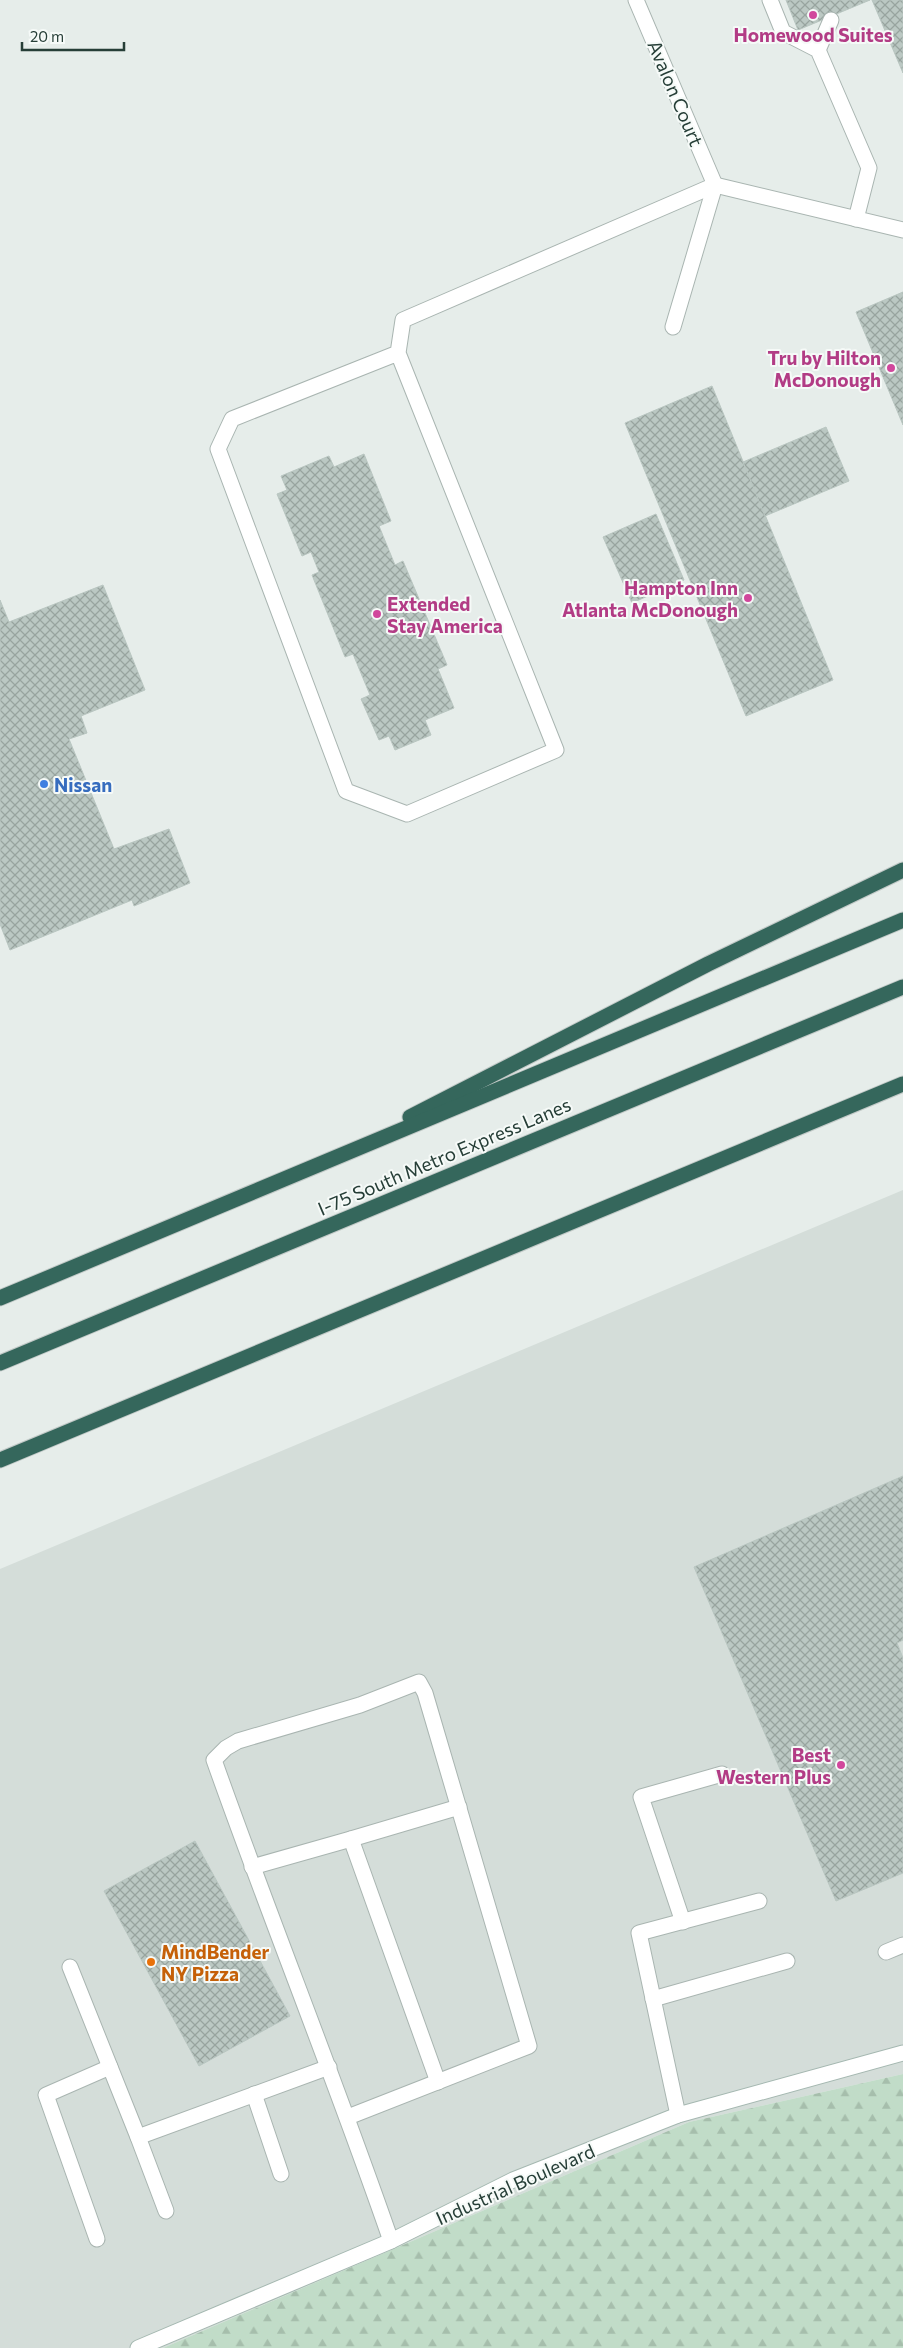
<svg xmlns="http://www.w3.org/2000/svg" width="903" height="2348" font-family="Commissioner,sans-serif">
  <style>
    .built { fill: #d4ddd9 }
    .forest { fill: url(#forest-firs) }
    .building { fill: url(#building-cross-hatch); stroke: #b9c6c1 }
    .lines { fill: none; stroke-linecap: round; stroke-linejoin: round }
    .lane-casing { stroke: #a9b5b1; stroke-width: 17 }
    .street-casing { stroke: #a9b5b1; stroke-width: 17 }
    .secondary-casing { stroke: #a5b8b1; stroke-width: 17 }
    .highway-casing { stroke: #c2c9c7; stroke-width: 17 }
    .lane { stroke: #fff; stroke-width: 15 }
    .street { stroke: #fff; stroke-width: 15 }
    .secondary { stroke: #fff; stroke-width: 15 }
    .highway { stroke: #35675c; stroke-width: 15 }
    .hotel-dot { fill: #d1479c; stroke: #f6faf8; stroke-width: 2 }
    .shop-dot { fill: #3f7fe0; stroke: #f6faf8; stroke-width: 2 }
    .food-dot { fill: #e8710a; stroke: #f6faf8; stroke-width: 2 }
    .labels { text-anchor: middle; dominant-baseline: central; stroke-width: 4; stroke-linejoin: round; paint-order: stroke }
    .hotel-label { font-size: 19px; font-weight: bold; fill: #b23c85; stroke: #f6faf8; text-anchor: end }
    .street-label { font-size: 19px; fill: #263e37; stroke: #f6faf8 }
    .shop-label { font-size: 19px; font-weight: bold; fill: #366cbe; stroke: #f6faf8; text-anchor: start }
    .food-label { font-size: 19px; font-weight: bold; fill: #c56008; stroke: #f6faf8; text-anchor: start }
  </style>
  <defs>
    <pattern id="forest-firs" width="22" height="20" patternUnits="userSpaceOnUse" patternTransform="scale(1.25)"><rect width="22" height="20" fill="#c1dcc8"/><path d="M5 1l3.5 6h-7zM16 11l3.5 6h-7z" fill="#a6beac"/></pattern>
    <pattern id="building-cross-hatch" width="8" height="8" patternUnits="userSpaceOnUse" patternTransform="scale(1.25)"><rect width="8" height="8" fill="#bbc8c3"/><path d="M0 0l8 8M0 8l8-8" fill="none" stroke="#98a49f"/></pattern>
  </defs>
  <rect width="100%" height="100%" fill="#e6edea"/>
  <path class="built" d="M903 1190V2074L689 2122 163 2348H0V1569Z"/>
  <path class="forest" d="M903 2074V2348H163L689 2122Z"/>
  <g class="building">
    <path d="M786 0H870L798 30Z"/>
    <path d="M872 0H903V73Z"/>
    <path d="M903 292V425L856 312Z"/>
    <path d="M712 386 833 680 746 716 625 423Z"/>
    <path d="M826 427 849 481 765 516 743 462Z"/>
    <path d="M364 454 391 521 379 526 395 565 403 561 447 665 438 669 454 708 425 720 431 735 395 750 389 736 379 740 361 699 370 695 353 654 345 657 312 575 319 572 311 552 302 556 277 494 287 490 281 476 329 456 334 467Z"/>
    <path d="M656 514 684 580 632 603 603 537Z"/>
    <path d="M103 585 145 690 81 716 87 733 69 739 114 849 169 829 190 883 134 906 132 900 10 950 0 924V600L9 622Z"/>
    <path d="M903 1476V1640L897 1643 903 1658V1873L836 1901 694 1567Z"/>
    <path d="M195 1841 290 2016 199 2066 104 1891Z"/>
  </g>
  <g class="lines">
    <g class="lane-casing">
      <g id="lane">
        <path d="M770 0 783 32 818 50 869 168 856 219"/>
        <path d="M818 50 831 20"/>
        <path d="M673 327 715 185"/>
        <path d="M398 353 232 419 218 449 346 791 407 814 556 750 398 353 403 320 715 185 903 230"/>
        <path d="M252 1867 351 1839"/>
        <path d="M683 1922 641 1797 722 1774"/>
        <path d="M886 1952 903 1945"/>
        <path d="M70 1967 138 2137 329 2067"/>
        <path d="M653 1999 787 1961"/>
        <path d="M438 2082 351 1839 459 1807"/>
        <path d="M254 2094 281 2174"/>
        <path d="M678 2115 639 1933 759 1901"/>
        <path d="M348 2117 529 2046 425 1693 419 1682 360 1705 238 1741 226 1748 214 1760C271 1921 335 2079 391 2241"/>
        <path d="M138 2137 166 2211"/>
        <path d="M97 2239 46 2095 110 2067"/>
      </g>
    </g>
    <g class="street-casing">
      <path id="street" d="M636 0 715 185"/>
    </g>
    <g class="secondary-casing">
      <path id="secondary" d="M138 2348 391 2241 513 2180 678 2115 903 2053"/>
    </g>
    <g class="highway-casing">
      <g id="highway">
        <path d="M410 1117 708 964 903 870"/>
        <path d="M0 1298 903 920"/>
        <path d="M0 1363 903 987"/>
        <path d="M0 1460 903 1084"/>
      </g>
    </g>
    <use href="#lane" class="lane"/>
    <use href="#street" class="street"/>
    <use href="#secondary" class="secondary"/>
    <use href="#highway" class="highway"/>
  </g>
  <g class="hotel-dot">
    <circle cx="813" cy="15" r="5"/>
    <circle cx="891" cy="368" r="5"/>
    <circle cx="748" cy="598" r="5"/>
    <circle cx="377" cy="614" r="5"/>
    <circle cx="841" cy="1765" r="5"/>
  </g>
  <circle class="shop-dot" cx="44" cy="784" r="5"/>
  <circle class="food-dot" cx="151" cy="1962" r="5"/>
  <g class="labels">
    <g class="hotel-label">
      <text x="813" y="34" text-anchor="middle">Homewood Suites</text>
      <text x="881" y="357">Tru by Hilton<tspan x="881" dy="22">McDonough</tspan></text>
      <text x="738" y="587">Hampton Inn<tspan x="738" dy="22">Atlanta McDonough</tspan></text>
      <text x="387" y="603" text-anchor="start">Extended<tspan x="387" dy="22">Stay America</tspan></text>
      <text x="831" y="1754">Best<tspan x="831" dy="22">Western Plus</tspan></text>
    </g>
    <g class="street-label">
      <text transform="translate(676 93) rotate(67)">Avalon Court</text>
      <text transform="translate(444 1156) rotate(-23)">I-75 South Metro Express Lanes</text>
      <text transform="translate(515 2184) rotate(-24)">Industrial Boulevard</text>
    </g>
    <g class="shop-label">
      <text x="54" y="784">Nissan</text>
    </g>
    <g class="food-label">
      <text x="161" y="1951">MindBender<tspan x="161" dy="22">NY Pizza</tspan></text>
    </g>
  </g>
  <path d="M22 42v8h102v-8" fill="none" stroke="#263e37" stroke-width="2.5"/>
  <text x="30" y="42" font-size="15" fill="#263e37" stroke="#f6faf8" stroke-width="4" paint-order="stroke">20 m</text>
</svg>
